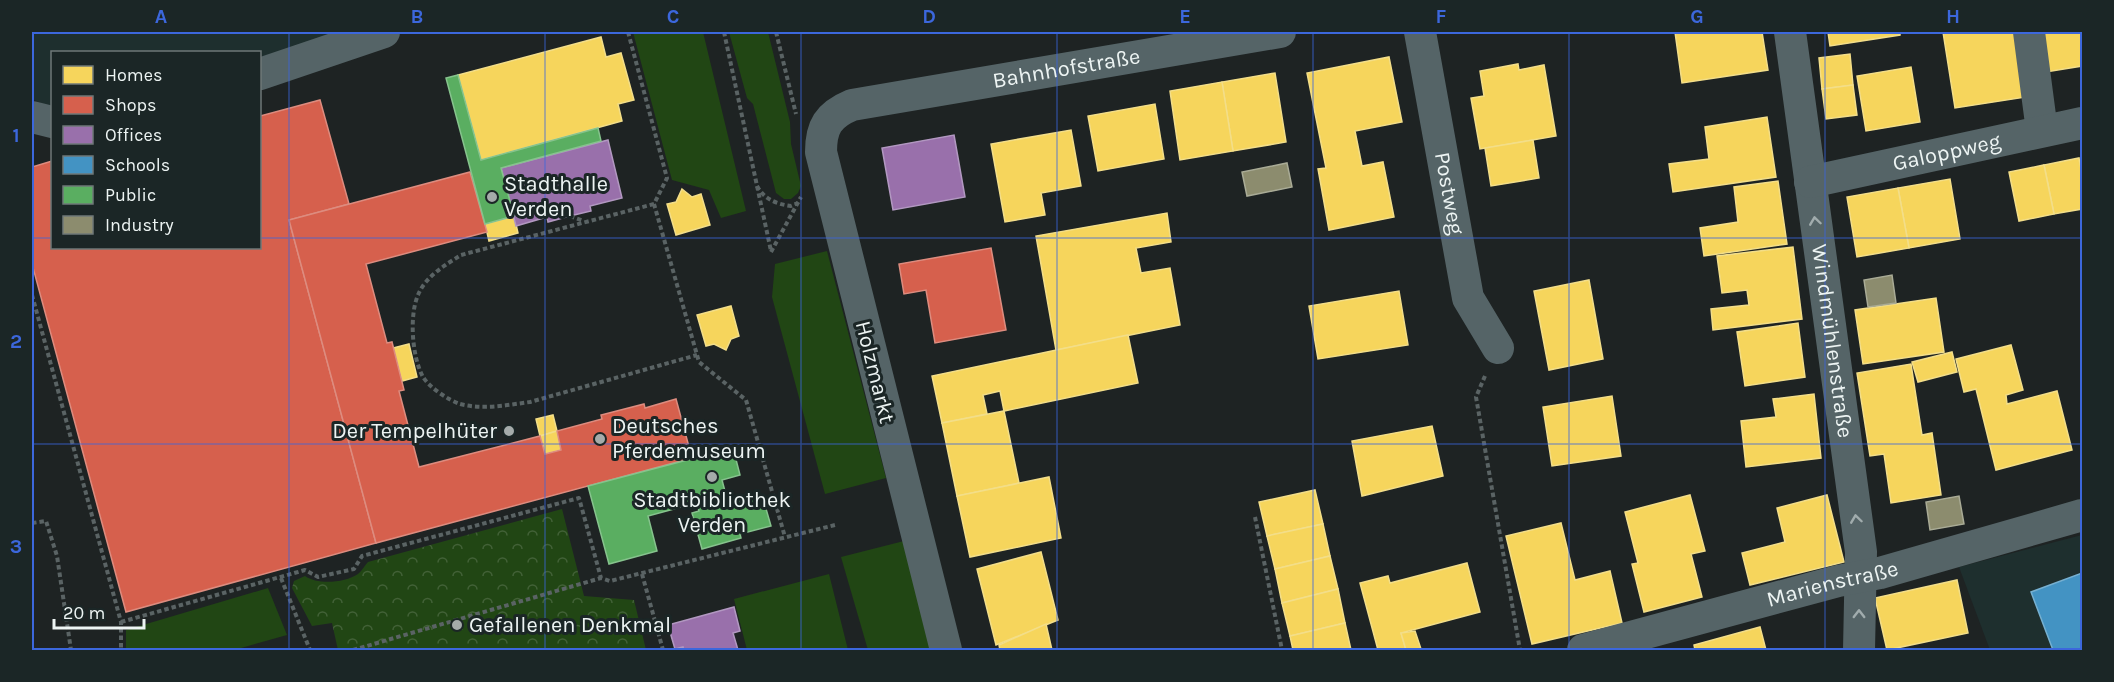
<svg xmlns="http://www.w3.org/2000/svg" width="2114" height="682" font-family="Karla,sans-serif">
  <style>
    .built { fill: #1e2f2e }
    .green { fill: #214614 }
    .forest { fill: url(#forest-crowns) }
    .homes { fill: #f6d55c; stroke: #f3de89; stroke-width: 1.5 }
    .shops { fill: #d6604d; stroke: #dd8c7f; stroke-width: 1.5 }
    .offices { fill: #9970ab; stroke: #b298c1; stroke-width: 1.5 }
    .schools { fill: #4393c3; stroke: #76b0d1; stroke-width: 1.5 }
    .public { fill: #5aae61; stroke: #86c38d; stroke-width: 1.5 }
    .industry { fill: #8c8c6e; stroke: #a9ab96; stroke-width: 1.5 }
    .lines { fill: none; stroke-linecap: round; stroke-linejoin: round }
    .path { stroke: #5a6364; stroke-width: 4; stroke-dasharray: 4.5 3; stroke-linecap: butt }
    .minor { stroke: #556467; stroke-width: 32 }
    .oneway { stroke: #a1acad }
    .grid { fill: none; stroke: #3c67dc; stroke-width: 1.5; stroke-opacity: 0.55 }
    .poi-dot { fill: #a5abaa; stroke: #1b2626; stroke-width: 2 }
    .labels { text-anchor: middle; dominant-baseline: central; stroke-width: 6; stroke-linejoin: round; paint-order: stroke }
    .street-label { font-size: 22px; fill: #edf4f3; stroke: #1b2626 }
    .poi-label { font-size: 22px; fill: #edf4f3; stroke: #1b2626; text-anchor: start }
    .neatline { fill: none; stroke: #3c67dc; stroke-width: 2 }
    .grid-label { font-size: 20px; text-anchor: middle; font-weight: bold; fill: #3c67dc }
  </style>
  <defs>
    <pattern id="forest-crowns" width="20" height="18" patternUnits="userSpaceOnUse" patternTransform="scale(1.5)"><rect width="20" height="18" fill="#214614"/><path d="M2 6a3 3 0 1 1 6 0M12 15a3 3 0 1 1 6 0" fill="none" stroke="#426137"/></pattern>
  </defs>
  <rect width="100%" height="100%" fill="#1e2323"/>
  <g class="built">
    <path d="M32 32H358L260 67V52H52V108L32 99Z"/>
    <path d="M2082 535V650H1990L1959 567Z"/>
  </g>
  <g class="green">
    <path d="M633 32H703L746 211 721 218 709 190 672 180Z"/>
    <path d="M729 32H768L790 122 791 144 801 186 798 193 791 199H784L776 193 753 104 747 98Z"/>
    <path d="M827 251 886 478 825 494 772 297 775 264Z"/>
    <path d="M904 541 932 650H868L841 557Z"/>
    <path d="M829 574 848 650H747L734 599Z"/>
    <path d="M268 588 287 635 234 650H126V630Z"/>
  </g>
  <path class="forest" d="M562 509 584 596 634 600 646 650H338L332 623 312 626 292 588 294 581 305 576C317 585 345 583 358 574 362 571 365 565 368 562Z"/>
  <g class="homes">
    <path d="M1675 32H1762L1768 70 1682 83Z"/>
    <path d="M1828 32H1900V35L1830 46Z"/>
    <path d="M1943 32H2015L2026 97 1955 108Z"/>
    <path d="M2039 32H2082V66L2046 72Z"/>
    <path d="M601 37 606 57 621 53 634 100 618 104 622 121 481 160 458 75Z"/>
    <path d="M1850 54 1853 85 1822 89 1819 58Z"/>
    <path d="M1389 57 1402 122 1355 131 1362 166 1383 162 1394 217 1329 230 1318 169 1326 168 1307 73Z"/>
    <path d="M1518 64 1519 70 1544 65 1556 136 1480 149 1471 98 1484 96 1480 71Z"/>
    <path d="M1911 67 1920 122 1866 131 1857 76Z"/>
    <path d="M1275 73 1286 142 1233 151 1222 82Z"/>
    <path d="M1222 82 1233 151 1180 160 1170 91Z"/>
    <path d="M1853 85 1857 115 1826 119 1822 89Z"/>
    <path d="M1155 104 1164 159 1098 171 1088 116Z"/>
    <path d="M1767 117 1776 177 1673 192 1669 164 1709 159 1705 127Z"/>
    <path d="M1071 130 1081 186 1041 193 1045 215 1005 222 991 144Z"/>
    <path d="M1533 140 1539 178 1491 186 1485 148Z"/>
    <path d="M2079 158 2082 175V209L2054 214 2044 165Z"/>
    <path d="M2044 165 2054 214 2019 221 2009 172Z"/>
    <path d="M1950 179 1960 239 1909 248 1898 188Z"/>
    <path d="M1778 181 1787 244 1704 256 1700 228 1738 222 1734 187Z"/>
    <path d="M1898 188 1909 248 1857 257 1847 197Z"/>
    <path d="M682 189 692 197 701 194 710 225 676 235 667 204 676 202Z"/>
    <path d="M1167 213 1171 242 1136 248 1141 273 1170 268 1180 325 1056 350 1036 236Z"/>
    <path d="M514 216 518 233 489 241 485 224Z"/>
    <path d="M1793 247 1802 319 1713 330 1711 309 1749 305 1747 290 1722 293 1717 256Z"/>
    <path d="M1589 280 1603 359 1549 370 1534 291Z"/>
    <path d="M1399 291 1408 345 1318 359 1309 306Z"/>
    <path d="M1936 298 1944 352 1863 364 1855 310Z"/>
    <path d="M731 306 739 336 731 339 726 350 714 344 706 346 697 315Z"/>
    <path d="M1798 323 1805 377 1745 386 1737 332Z"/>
    <path d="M1128 335 1138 383 1004 411 1000 391 983 395 987 414 942 423 932 376Z"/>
    <path d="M409 344 417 377 402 381 393 348Z"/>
    <path d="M2011 345 2023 390 2006 395 2007 404 2057 391 2072 450 1996 470 1976 389 1964 392 1956 359Z"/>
    <path d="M1952 352 1957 372 1918 382 1912 362Z"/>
    <path d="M1911 364 1922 435 1932 433 1941 495 1891 503 1884 454 1870 456 1857 373Z"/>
    <path d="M1814 394 1821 458 1746 467 1741 421 1776 417 1773 399Z"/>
    <path d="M1612 396 1621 456 1552 466 1543 407Z"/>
    <path d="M1004 411 1019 483 957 496 942 423Z"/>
    <path d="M553 415 557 431 540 436 536 419Z"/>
    <path d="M1432 426 1443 476 1362 496 1352 441Z"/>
    <path d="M557 431 561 450 545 454 540 436Z"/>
    <path d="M1049 477 1061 538 970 557 957 496Z"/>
    <path d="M1315 490 1323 524 1267 536 1259 502Z"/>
    <path d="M1690 495 1705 551 1691 554 1702 597 1644 612 1632 564 1638 563 1625 512Z"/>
    <path d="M1827 495 1844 562 1750 585 1742 553 1785 542 1777 508Z"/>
    <path d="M1561 523 1575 580 1610 571 1622 623 1532 644 1506 536Z"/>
    <path d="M1323 524 1330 556 1275 569 1267 536Z"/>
    <path d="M1041 552 1058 620 996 645 977 569Z"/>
    <path d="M1330 556 1338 589 1282 603 1275 569Z"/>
    <path d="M1467 563 1480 612 1401 633 1406 650H1378L1360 583 1388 576 1390 583Z"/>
    <path d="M1957 580 1968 633 1887 650 1875 598Z"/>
    <path d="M1338 589 1345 623 1290 636 1282 603Z"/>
    <path d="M1345 623 1351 650H1293L1290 636Z"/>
    <path d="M1046 624 1052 650H1000L999 645Z"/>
    <path d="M1760 627 1766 650H1695L1694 645Z"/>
    <path d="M1415 631 1421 649 1406 650 1401 633Z"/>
  </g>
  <g class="shops">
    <path d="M320 100 349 204 289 220 376 543 126 612 32 264V167L52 161V248H260V116Z"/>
    <path d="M470 172 487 232 366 264 387 343 392 342 404 390 399 391 419 467 540 436 545 454 561 450 557 431 602 419 601 415 644 404 645 408 676 399 692 458 376 543 289 220Z"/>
    <path d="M991 248 1006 330 935 343 926 290 904 294 899 264Z"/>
  </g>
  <g class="offices">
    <path d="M954 135 965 197 893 210 882 148Z"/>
    <path d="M608 140 622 198 590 206 591 211 570 216 548 222 547 217 516 226 501 168Z"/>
    <path d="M734 607 740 631 733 633 738 650H684L683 647 675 649 668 625Z"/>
  </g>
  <path class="schools" d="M2082 573V650H2053L2031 592Z"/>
  <g class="public">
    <path d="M458 75 481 160 598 128 601 141 501 168 514 216 485 224 446 78Z"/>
    <path d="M733 448 740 475 722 480 726 495 648 516 657 551 609 564 588 486Z"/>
    <path d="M762 495 771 526 740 534 741 538 702 549 692 513 699 511 697 504 725 496 727 504Z"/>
  </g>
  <g class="industry">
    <path d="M1287 163 1292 187 1247 196 1242 172Z"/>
    <path d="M1892 275 1896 303 1868 307 1864 280Z"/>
    <path d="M1959 496 1964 524 1930 530 1926 502Z"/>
  </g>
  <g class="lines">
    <g class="path">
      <path d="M628 32 667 178 654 204 699 362 746 400 785 537"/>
      <path d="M724 32 771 251"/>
      <path d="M776 32 796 114"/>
      <path d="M757 186C764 199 776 204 791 206L798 203"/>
      <path d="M654 204 461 255C445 265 425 277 418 295 409 316 412 357 423 377 429 387 448 400 460 404 483 410 507 405 530 402L697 355"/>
      <path d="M570 216 584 221"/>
      <path d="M771 252 801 197"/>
      <path d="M32 295 121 622V650"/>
      <path d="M1485 376 1476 397 1520 650"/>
      <path d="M1255 517 1282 650"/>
      <path d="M32 523 46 521 57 556 71 650"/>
      <path d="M642 574 663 650"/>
      <path d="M281 578 310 650"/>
      <path d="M121 622 305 570 318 577 354 569 362 556 579 498 601 578 610 581 835 525"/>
      <path d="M353 650 601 578"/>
    </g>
    <g class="minor">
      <path id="s1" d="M1420 32 1468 298 1498 348"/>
      <path id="s2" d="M1790 32 1861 552 1859 650"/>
      <path d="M2029 32 2042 131"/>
      <path d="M260 74 384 32"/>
      <path d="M32 117 52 122"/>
      <path id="s3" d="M1810 182 2082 123"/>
      <path id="s4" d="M946 650 821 152C821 127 828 115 852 105L1280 32"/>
      <path id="s5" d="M1583 650 1838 581 1880 573 2082 515"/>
    </g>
  </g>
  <defs><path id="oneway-chevron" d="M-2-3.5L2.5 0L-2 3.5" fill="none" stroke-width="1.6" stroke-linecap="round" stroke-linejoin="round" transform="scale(1.5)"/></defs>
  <g class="oneway">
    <use href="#oneway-chevron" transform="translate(1815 221) rotate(-98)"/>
    <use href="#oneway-chevron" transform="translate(1856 519) rotate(-98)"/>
    <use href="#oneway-chevron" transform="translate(1859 614) rotate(-90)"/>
  </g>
  <path class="grid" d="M289 32V650M545 32V650M801 32V650M1057 32V650M1313 32V650M1569 32V650M1825 32V650M32 238H52M260 238H2082M32 444H2082"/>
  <g class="poi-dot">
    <circle cx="492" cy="197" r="6"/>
    <circle cx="509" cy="431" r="6"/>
    <circle cx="600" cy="439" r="6"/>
    <circle cx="712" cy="477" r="6"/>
    <circle cx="457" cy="625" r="6"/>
  </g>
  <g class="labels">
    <g class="street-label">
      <text stroke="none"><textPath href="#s4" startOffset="792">Bahnhofstraße</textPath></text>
      <text stroke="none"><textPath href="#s3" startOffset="140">Galoppweg</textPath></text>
      <text stroke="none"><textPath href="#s1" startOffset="164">Postweg</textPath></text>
      <text stroke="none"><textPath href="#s2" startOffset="312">Windmühlenstraße</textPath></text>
      <text transform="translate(875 372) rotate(76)">Holzmarkt</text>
      <text stroke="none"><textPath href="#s5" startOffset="258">Marienstraße</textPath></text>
    </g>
    <g class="poi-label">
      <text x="504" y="184">Stadthalle<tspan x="504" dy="25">Verden</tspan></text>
      <text x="612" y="426">Deutsches<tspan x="612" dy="25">Pferdemuseum</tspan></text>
      <text x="497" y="431" text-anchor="end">Der Tempelhüter</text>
      <text x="712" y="500" text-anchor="middle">Stadtbibliothek<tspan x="712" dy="25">Verden</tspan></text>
      <text x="469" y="625">Gefallenen Denkmal</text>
    </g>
  </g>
  <rect width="2114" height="682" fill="none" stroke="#1b2626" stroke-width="66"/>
  <rect x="51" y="51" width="210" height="198" fill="#1b2626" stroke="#6f7878" stroke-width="1.5"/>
  <rect x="63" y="66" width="30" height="18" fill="#f6d55c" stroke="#6f7878" stroke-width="1.5"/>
  <text x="105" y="81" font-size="18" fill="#edf4f3">Homes</text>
  <rect x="63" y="96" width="30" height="18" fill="#d6604d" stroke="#6f7878" stroke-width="1.5"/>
  <text x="105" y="111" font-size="18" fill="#edf4f3">Shops</text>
  <rect x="63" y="126" width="30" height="18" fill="#9970ab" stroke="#6f7878" stroke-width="1.5"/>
  <text x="105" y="141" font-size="18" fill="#edf4f3">Offices</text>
  <rect x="63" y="156" width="30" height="18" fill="#4393c3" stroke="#6f7878" stroke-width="1.5"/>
  <text x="105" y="171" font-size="18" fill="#edf4f3">Schools</text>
  <rect x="63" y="186" width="30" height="18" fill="#5aae61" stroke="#6f7878" stroke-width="1.5"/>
  <text x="105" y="201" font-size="18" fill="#edf4f3">Public</text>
  <rect x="63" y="216" width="30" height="18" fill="#8c8c6e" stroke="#6f7878" stroke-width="1.5"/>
  <text x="105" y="231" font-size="18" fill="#edf4f3">Industry</text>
  <path d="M54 619v9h90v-9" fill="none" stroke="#edf4f3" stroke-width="3"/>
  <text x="63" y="619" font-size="18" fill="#edf4f3" stroke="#1b2626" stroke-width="4.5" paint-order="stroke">20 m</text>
  <rect x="33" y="33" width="2048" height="616" class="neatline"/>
  <g class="grid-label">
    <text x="161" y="23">A</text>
    <text x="417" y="23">B</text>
    <text x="673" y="23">C</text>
    <text x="929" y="23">D</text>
    <text x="1185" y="23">E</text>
    <text x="1441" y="23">F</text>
    <text x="1697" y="23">G</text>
    <text x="1953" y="23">H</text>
    <text x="16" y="142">1</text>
    <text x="16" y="348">2</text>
    <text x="16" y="553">3</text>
  </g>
</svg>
